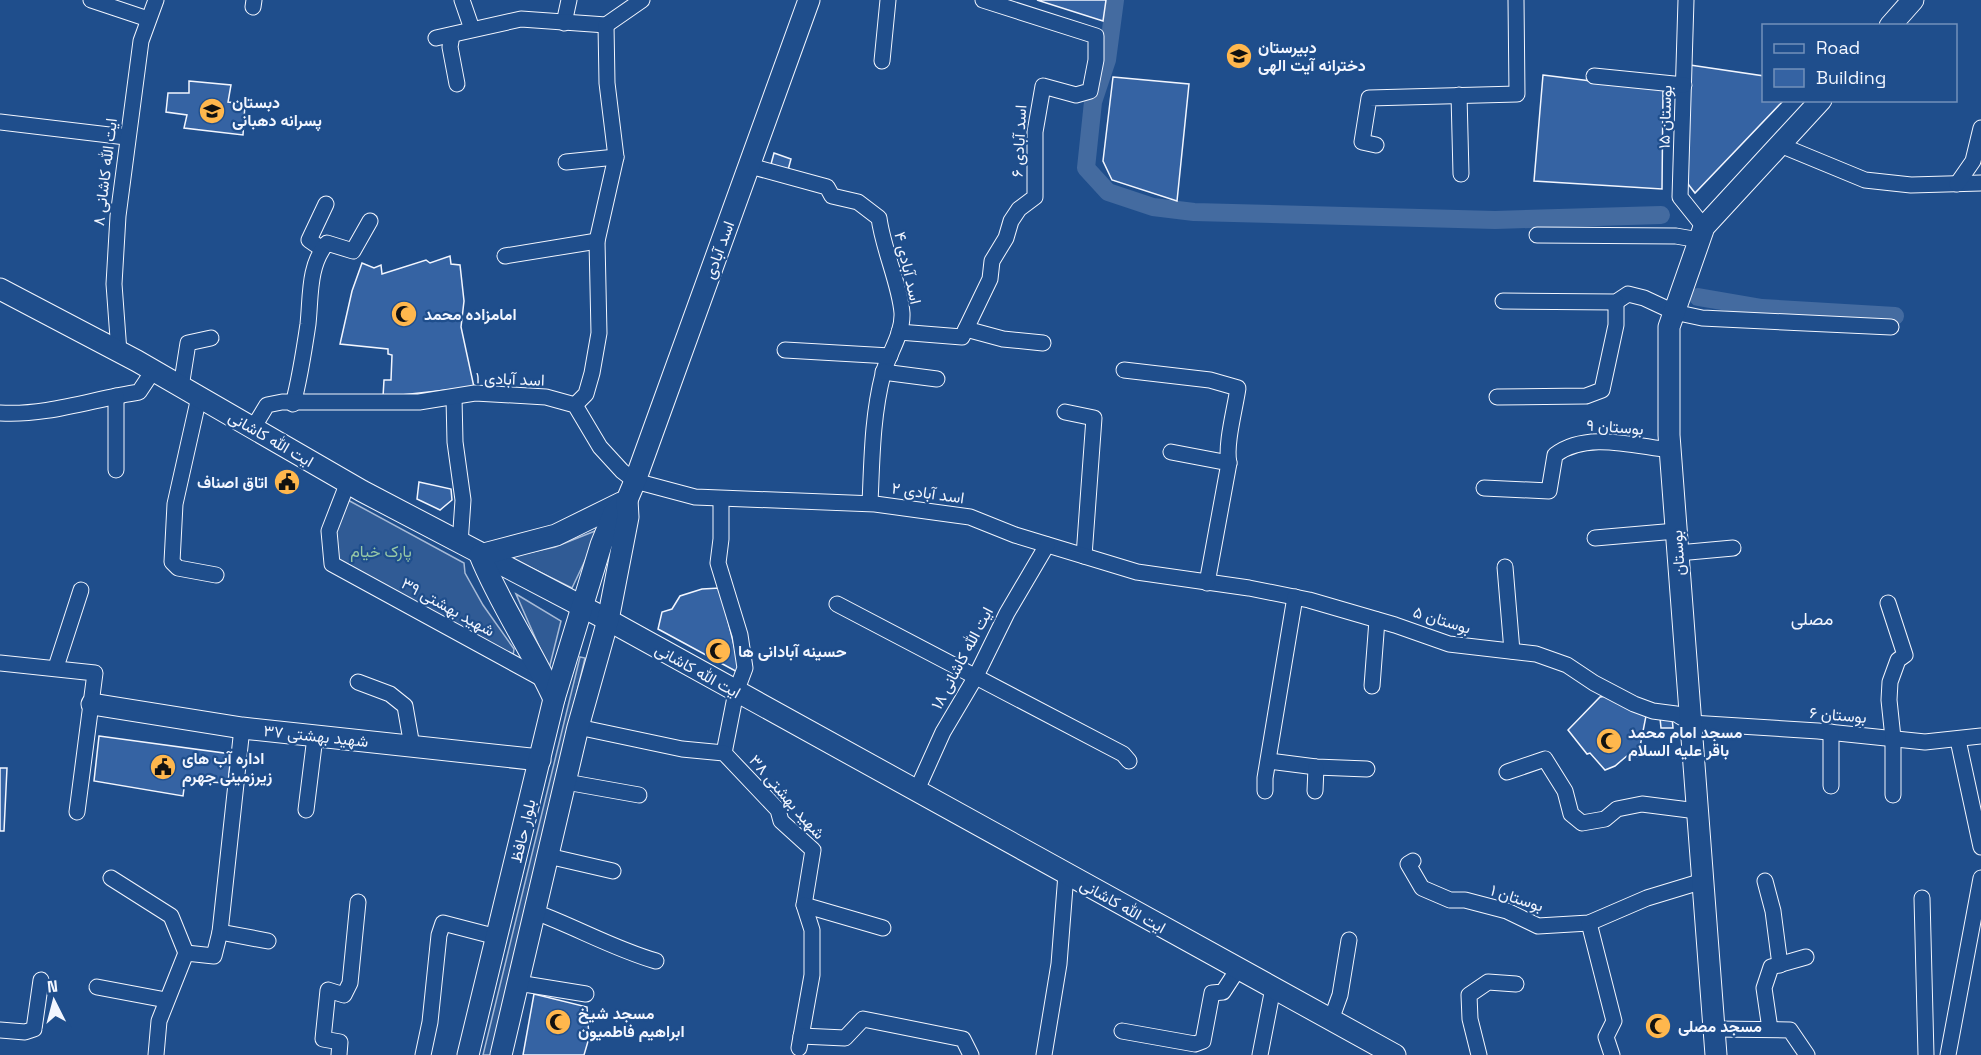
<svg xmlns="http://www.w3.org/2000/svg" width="1981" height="1055" font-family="'Space Grotesk',Vazirmatn,sans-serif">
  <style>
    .built { fill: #305b95; stroke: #a8bbd7; stroke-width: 1.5 }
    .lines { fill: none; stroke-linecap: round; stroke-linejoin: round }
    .canal { stroke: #446ba0; stroke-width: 18 }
    .building { fill: #3563a3; stroke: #f2f6ff; stroke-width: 1.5 }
    .street-casing { stroke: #f2f6ff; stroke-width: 17 }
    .secondary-casing { stroke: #f2f6ff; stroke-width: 23 }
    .street { stroke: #1f4e8c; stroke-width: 15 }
    .secondary { stroke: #1f4e8c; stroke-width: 21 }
    .labels { text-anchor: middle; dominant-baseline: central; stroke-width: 4.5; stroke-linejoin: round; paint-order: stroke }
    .poi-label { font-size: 16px; font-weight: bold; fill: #f2f6ff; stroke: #1f4e8c; text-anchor: start }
    .street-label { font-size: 16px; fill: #f2f6ff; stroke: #1f4e8c }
    .park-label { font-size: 16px; fill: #97c8a6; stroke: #1f4e8c }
    .neighbourhood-label { font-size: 18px; fill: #f2f6ff; stroke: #1f4e8c }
  </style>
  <rect width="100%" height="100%" fill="#1f4e8c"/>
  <g class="built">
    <path d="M346 499 464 563 465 573 483 605 514 649 513 656 337 562 333 530Z"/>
    <path d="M600 529 572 588 509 557 555 547Z"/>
    <path d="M516 594 561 621 549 669Z"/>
    <path d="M580 657 585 658 491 1055H483Z"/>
  </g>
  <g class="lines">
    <g class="canal">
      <path d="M1115 0 1107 60 1093 102 1086 168 1108 192 1153 207 1194 212 1495 220 1661 215"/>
      <path d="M1698 297 1762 308 1895 316"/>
    </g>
  </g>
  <g class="building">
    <path d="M1037 0H1106L1103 21Z"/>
    <path d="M1690 65 1764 76V100H1784L1695 193 1685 180Z"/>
    <path d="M1543 75 1663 90 1662 189 1534 181Z"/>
    <path d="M1113 77 1189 84 1177 201 1112 180 1103 161Z"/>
    <path d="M189 81 231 85 228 102 245 104 243 135 184 128 187 115 166 112 168 93H189Z"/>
    <path d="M774 153 791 159 788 170 771 164Z"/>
    <path d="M450 256 451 264 460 265 464 301 461 327 474 387 383 397 384 380H391L392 355 388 354V349L340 344 352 291 362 263 374 268 381 265 382 274 426 260 430 263Z"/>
    <path d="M419 482 451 489 452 500 440 510 417 499Z"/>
    <path d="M720 588 741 674 658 629 662 612 672 609 680 596 702 589Z"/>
    <path d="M1607 696 1646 716 1638 757 1628 755 1615 766 1605 770 1590 753 1587 754 1568 730 1600 697Z"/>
    <path d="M1672 717 1673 728H1661L1660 718Z"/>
    <path d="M99 736 231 754 228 783 185 781 183 796 94 781Z"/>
    <path d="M0 768H7L4 831H0Z"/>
    <path d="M534 994 587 1007 589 1038 584 1055H523Z"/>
  </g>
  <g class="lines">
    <g class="street-casing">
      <g id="street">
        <path d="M91 0 148 19"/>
        <path d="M462 0 472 29"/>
        <path d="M1686 0 1680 197 1704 227"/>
        <path d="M253 7 254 0"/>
        <path d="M564 23 569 0"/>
        <path d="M452 35 450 47 457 84"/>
        <path d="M436 38 521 19 606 25 642 0"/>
        <path d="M882 61 888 0"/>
        <path d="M1594 76 1684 85"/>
        <path d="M1459 95 1461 174"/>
        <path d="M0 122 126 137"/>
        <path d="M1376 145 1362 142 1369 98 1517 94 1516 0"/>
        <path d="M1780 145 1865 180 1911 185 1981 183"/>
        <path d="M566 162 616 157"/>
        <path d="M750 166 827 187 832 196 858 202 879 218C883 249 900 285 902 313 903 335 888 354 883 374 872 417 872 460 870 503"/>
        <path d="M1957 184 1973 161 1981 128"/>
        <path d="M1537 235 1676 236 1699 240"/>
        <path d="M322 249 309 240 326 204"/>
        <path d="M505 256 597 241"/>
        <path d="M1503 301 1616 302 1628 294 1644 298 1674 312 1702 318 1891 327"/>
        <path d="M966 329 1003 339 1043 343"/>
        <path d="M899 332 962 337 990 279 992 261 1006 238 1011 221 1019 209 1035 197V132L1043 86 1076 95 1090 91 1096 60V36L983 0"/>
        <path d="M785 350 890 356"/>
        <path d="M119 352 114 284 118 216 141 41 156 0"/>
        <path d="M1124 370 1210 380 1238 388C1235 409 1225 445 1229 463"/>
        <path d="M883 372 937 379"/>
        <path d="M181 387 188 343 211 338"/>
        <path d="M199 397 175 504 172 562 178 568 216 575"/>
        <path d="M1497 397 1586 396 1602 390 1616 325V302"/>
        <path d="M454 398 455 442 463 500 460 544"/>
        <path d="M293 404C300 378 304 351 308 324 311 296 308 266 327 243L353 251 370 221"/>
        <path d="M575 405 586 394 592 373 599 333 597 241 616 157 607 83 606 25"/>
        <path d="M1065 412 1094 418 1084 556"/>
        <path d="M0 413C47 416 93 399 139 392L153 371"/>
        <path d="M253 428 267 405 282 402H419L475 393 546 397 575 405 600 447 622 471 635 481 695 497 875 504 970 517 1015 535 1137 572 1249 588 1309 600 1395 625 1449 644 1536 654 1567 665 1594 683 1634 704 1653 711 1676 714 1691 723 1818 731 1925 742 1981 736"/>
        <path d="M1171 452 1229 463 1207 583"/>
        <path d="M116 470V396"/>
        <path d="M348 482 329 531 332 564 546 681"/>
        <path d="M1484 488 1549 491 1555 455C1586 431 1634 446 1670 450"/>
        <path d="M721 499V539L718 563 740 635 745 668 736 692 724 753"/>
        <path d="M1595 538 1676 531"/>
        <path d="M1678 553 1733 548"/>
        <path d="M1505 567 1512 651"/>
        <path d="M1888 603 1905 655 1898 660 1890 682 1889 700 1893 738V795"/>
        <path d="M837 604 1123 754 1129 761"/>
        <path d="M0 663 95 673 77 812"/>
        <path d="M56 667 81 590"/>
        <path d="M358 682 390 694 405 706 412 746"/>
        <path d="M1372 686 1377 620"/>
        <path d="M578 727 682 749 724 753 778 810 781 821 813 850 804 905 812 930V975L799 1048"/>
        <path d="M1831 732V786"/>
        <path d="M1958 740 1981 847"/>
        <path d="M1269 761 1316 767 1367 769"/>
        <path d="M1507 772 1545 759 1565 791 1571 814 1582 823 1605 819 1617 809 1642 804 1697 811"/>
        <path d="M566 782 639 795"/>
        <path d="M1265 791V778L1295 597"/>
        <path d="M1315 791 1316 767"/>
        <path d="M916 792 943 732 975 678 1007 613 1047 545"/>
        <path d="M306 810 315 737"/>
        <path d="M548 856 613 871"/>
        <path d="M1413 861 1408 864 1422 888 1450 900H1465L1507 911 1538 926 1589 923 1647 898 1703 881"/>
        <path d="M111 878 171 916 186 953"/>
        <path d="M1765 881 1773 911 1780 965"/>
        <path d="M1922 898 1926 1055"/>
        <path d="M804 905 883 928"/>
        <path d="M535 912C576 927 614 949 656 961"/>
        <path d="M1589 923 1614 1021 1606 1037 1612 1055"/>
        <path d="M220 932 268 941"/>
        <path d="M518 983 586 994"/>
        <path d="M97 987 166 1000"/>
        <path d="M1331 1020 1340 995 1349 940"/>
        <path d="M1714 1029 1790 1030 1807 1055"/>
        <path d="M1770 1029 1764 988 1771 967 1806 957"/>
        <path d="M0 1030 25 1032 34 1029 41 980"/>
        <path d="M1122 1031 1195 1044 1203 1041 1212 993 1223 992 1238 969"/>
        <path d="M801 1036 845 1038 863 1019 963 1039 971 1055"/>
        <path d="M156 1055 159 1021 186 953 214 956 220 932 242 728"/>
        <path d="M339 1055 340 1042 323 1039 328 990 344 995 350 983 358 902"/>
        <path d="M423 1055 430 1022 439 935 443 923 497 937"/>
        <path d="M1044 1055 1059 964 1066 874"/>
        <path d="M1260 1055 1273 988"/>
        <path d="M1479 1055 1470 1019 1469 995 1488 982 1516 984"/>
        <path d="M1948 1055 1981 878"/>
      </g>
    </g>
    <g class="secondary-casing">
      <g id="secondary">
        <path d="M1890 26 1913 0"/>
        <path d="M0 289 137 361 362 491 608 620 1395 1055"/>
        <path d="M554 699C532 650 500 605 480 555L556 535 621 503"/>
        <path d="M92 704 242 728 540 760"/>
        <path d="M468 1055 554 699 601 545 614 513 627 500 635 481 809 0"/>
        <path d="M501 1055 578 727 608 620 628 517 627 500"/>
        <path d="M1716 1055 1669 435V327L1704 227 1821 100"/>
      </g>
    </g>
    <use href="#street" class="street"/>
    <use href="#secondary" class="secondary"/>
  </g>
  <defs>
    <g id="school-disc" transform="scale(1.35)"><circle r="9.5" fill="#ffb74d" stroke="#1f4e8c"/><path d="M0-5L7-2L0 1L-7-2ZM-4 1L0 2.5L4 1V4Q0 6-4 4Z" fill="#111"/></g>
    <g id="mosque-disc" transform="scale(1.35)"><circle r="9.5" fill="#ffb74d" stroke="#1f4e8c"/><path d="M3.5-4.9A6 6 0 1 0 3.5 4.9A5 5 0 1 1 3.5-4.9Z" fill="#111"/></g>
    <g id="civic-disc" transform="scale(1.35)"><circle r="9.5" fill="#ffb74d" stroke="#1f4e8c"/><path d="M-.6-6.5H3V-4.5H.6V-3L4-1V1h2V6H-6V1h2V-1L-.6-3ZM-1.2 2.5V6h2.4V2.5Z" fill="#111"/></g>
  </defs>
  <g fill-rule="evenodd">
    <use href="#school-disc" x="1239" y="56"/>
    <use href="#school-disc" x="212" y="111"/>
    <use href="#mosque-disc" x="404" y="314"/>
    <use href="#civic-disc" x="287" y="482"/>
    <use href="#mosque-disc" x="718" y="651"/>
    <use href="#mosque-disc" x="1609" y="741"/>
    <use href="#civic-disc" x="163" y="767"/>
    <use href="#mosque-disc" x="558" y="1022"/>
    <use href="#mosque-disc" x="1658" y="1026"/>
  </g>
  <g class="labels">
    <g class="poi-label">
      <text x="1258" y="47">دبیرستان<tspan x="1258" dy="18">دخترانه آیت الهی</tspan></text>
      <text x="232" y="102">دبستان<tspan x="232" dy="18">پسرانه دهبانی</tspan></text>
      <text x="424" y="314">امامزاده محمد</text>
      <text x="268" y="482" text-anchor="end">اتاق اصناف</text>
      <text x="738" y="651">حسینه آبادانی ها</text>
      <text x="1628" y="732">مسجد امام محمد<tspan x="1628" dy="18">باقر علیه السلام</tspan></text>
      <text x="182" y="758">اداره آب های<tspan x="182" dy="18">زیرزمینی جهرم</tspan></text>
      <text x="578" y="1013">مسجد شیخ<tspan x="578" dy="18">ابراهیم فاطمیون</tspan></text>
      <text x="1678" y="1026">مسجد مصلی</text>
    </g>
    <g class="street-label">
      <text transform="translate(1665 117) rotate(-88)">بوستان ۱۵</text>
      <text transform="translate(1019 141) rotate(-87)">اسد آبادی ۶</text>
      <text transform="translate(105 172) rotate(-83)">ایت الله کاشانی ۸</text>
      <text transform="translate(719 250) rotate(-70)">اسد آبادی</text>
      <text transform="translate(908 268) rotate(77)">اسد آبادی ۴</text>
      <text transform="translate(510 379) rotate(2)">اسد آبادی ۱</text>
      <text transform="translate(1615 427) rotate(4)">بوستان ۹</text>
      <text transform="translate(271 439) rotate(30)">ایت الله کاشانی</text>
      <text transform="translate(928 493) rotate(8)">اسد آبادی ۲</text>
      <text transform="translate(1678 553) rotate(-94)">بوستان</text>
      <text transform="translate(448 607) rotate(29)">شهید بهشتی ۳۹</text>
      <text transform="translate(1442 620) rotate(17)">بوستان ۵</text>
      <text transform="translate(962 658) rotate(-62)">ایت الله کاشانی ۱۸</text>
      <text transform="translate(698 671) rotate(29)">ایت الله کاشانی</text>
      <text transform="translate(1838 715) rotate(5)">بوستان ۶</text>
      <text transform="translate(316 736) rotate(6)">شهید بهشتی ۳۷</text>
      <text transform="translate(787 797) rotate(49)">شهید بهشتی ۳۸</text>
      <text transform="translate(523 831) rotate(-77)">بلوار حافظ</text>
      <text transform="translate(1517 898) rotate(18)">بوستان ۱</text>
      <text transform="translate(1123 906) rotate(29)">ایت الله کاشانی</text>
    </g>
    <g class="park-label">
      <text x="381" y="551">پارک خیام</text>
    </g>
    <g class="neighbourhood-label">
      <text x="1812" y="618">مصلی</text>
    </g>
  </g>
  <rect x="1762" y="24" width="195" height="78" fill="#1f4e8c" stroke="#7391ba" stroke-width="1.5"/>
  <rect x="1774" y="44" width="30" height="9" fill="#1f4e8c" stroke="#7391ba" stroke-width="1.5"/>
  <text x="1816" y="54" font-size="18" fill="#f2f6ff">Road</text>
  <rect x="1774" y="69" width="30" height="18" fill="#3563a3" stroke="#7391ba" stroke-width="1.5"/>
  <text x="1816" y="84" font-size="18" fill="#f2f6ff">Building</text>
  <g transform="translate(54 1001) rotate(354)" stroke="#1f4e8c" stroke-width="4.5" paint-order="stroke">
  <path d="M0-4.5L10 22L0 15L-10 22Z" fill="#f2f6ff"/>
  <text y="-9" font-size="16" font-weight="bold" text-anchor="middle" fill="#f2f6ff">N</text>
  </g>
</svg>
